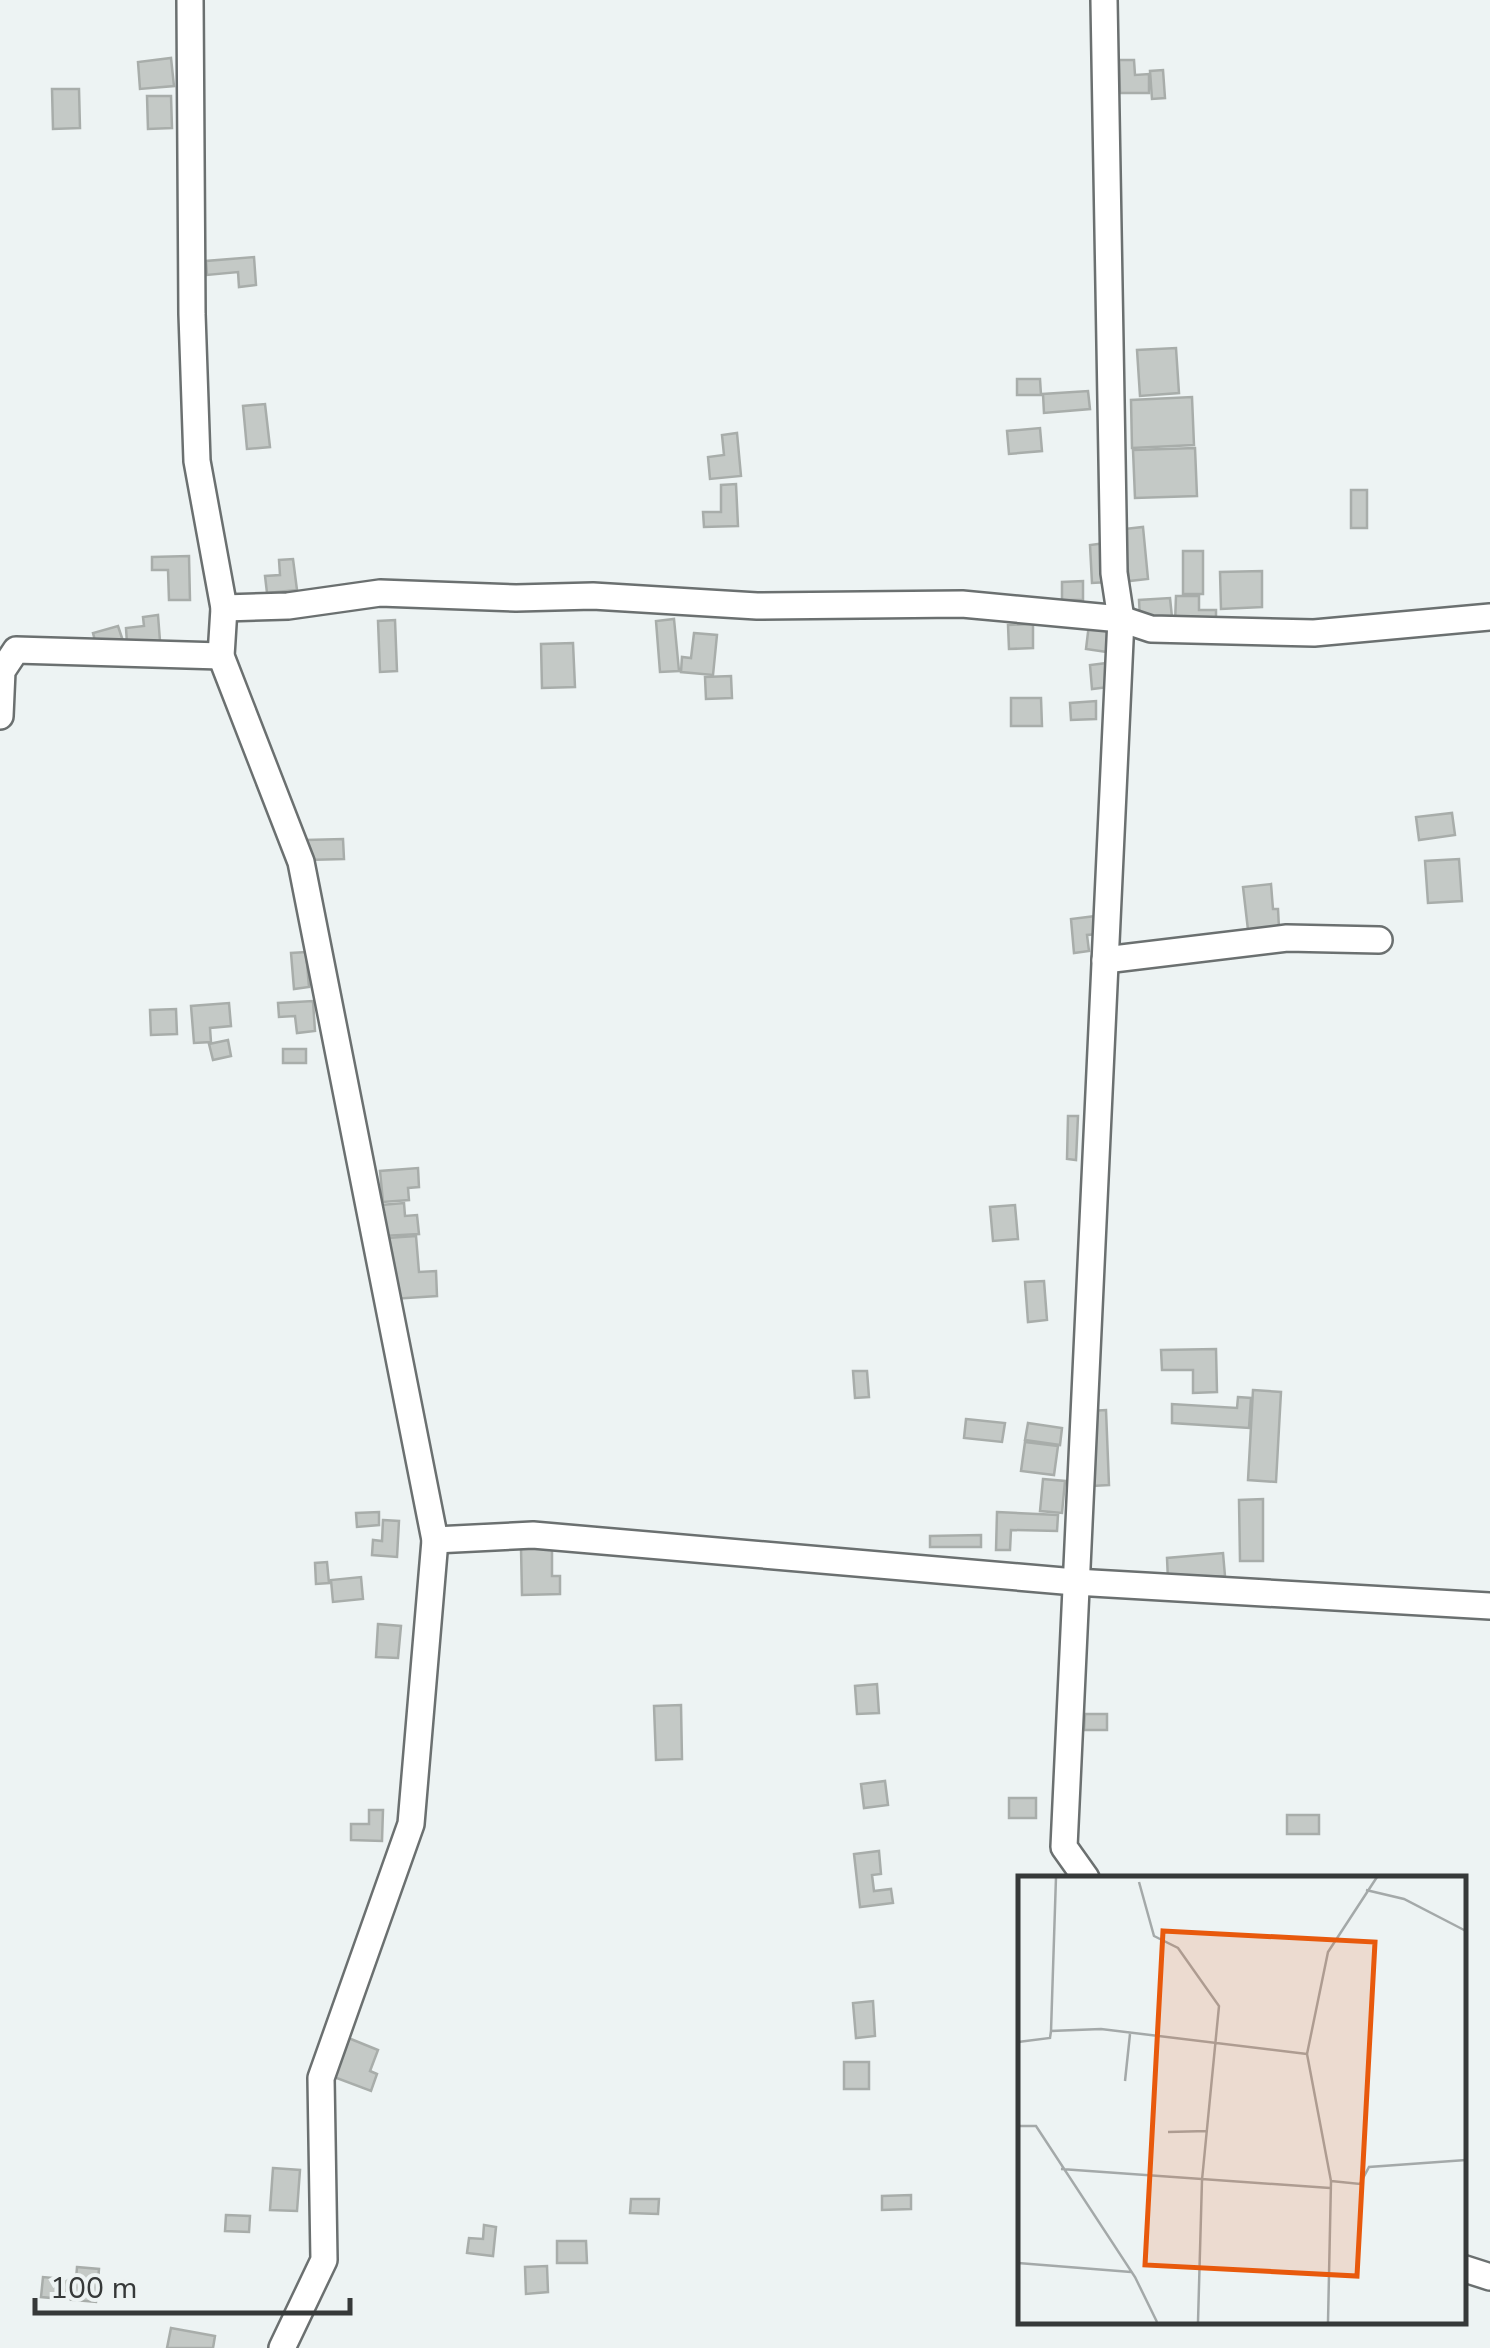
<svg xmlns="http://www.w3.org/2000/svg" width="1490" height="2348" font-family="'Nunito Sans',sans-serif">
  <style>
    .building { fill: #c4c9c6; stroke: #a8adaa; stroke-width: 2.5 }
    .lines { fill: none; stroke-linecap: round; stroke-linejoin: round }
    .minor-casing { stroke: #6b7070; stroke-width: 30 }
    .minor { stroke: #fff; stroke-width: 25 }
    .inset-road { fill: none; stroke: #a4a9a9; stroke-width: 2.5 }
    .view { fill: #e8590c; fill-opacity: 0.15; stroke: #e8590c; stroke-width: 5 }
    .inset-edge { fill: none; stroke: #363939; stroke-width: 5 }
  </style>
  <rect width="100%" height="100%" fill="#edf3f3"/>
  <g class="building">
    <path d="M171 58 174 86 140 89 138 62Z"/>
    <path d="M1119 60H1134L1135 75 1149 74V93H1120Z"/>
    <path d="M1163 70 1165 98 1152 99 1150 71Z"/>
    <path d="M52 89H79L80 128 53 129Z"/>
    <path d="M147 96H171L172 128 148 129Z"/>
    <path d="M254 257 256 285 239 287 238 272 207 275 206 261Z"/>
    <path d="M1176 348 1179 393 1140 396 1137 350Z"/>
    <path d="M1017 379H1040L1041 395H1017Z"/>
    <path d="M1088 391 1090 409 1044 413 1043 394Z"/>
    <path d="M1192 397 1194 445 1132 448 1131 400Z"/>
    <path d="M265 404 270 447 247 449 243 406Z"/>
    <path d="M1040 428 1042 451 1009 454 1007 431Z"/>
    <path d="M737 433 741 476 710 479 708 457 724 455 722 435Z"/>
    <path d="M1195 448 1197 496 1135 498 1133 450Z"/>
    <path d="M736 484 738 526 704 527 703 512H721V485Z"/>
    <rect x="1351" y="490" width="16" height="38"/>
    <path d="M1143 527 1148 579 1129 581 1124 529Z"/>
    <path d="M1106 543 1109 582 1092 583 1090 545Z"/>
    <rect x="1183" y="551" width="20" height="43"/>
    <path d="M189 556 190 600H169L168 570H152V557Z"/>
    <path d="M293 559 297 590 267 593 265 576 280 575 279 560Z"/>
    <path d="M1262 571V607L1221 609 1220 572Z"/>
    <path d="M1083 581V600H1062V582Z"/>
    <path d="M1176 596H1199V610H1216V622L1175 623Z"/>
    <path d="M1170 598 1172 617 1140 619 1139 600Z"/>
    <path d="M158 615 160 641 127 644 126 628 144 626 143 617Z"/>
    <path d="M674 619 679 671 660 672 656 621Z"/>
    <path d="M395 620 397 671 380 672 378 621Z"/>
    <path d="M1033 624V648L1009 649 1008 625Z"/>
    <path d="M1089 624 1110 626 1107 652 1086 649Z"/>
    <path d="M118 626 123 641 97 648 93 633Z"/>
    <path d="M694 633 717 635 713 675 681 672 682 657 691 658Z"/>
    <path d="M573 643 575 687 542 688 541 644Z"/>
    <path d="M1107 663 1109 687 1092 689 1090 665Z"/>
    <path d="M731 676 732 698 706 699 705 677Z"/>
    <path d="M1011 698H1041L1042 726H1011Z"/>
    <path d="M1096 701V719L1071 720 1070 703Z"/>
    <path d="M1452 813 1455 835 1419 840 1416 817Z"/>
    <path d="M343 839 344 859 307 860 306 840Z"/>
    <path d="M1459 859 1462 901 1428 903 1425 861Z"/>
    <path d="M1271 884 1273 909H1278L1279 928 1248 930 1243 887Z"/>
    <path d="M1096 916 1098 934 1087 935 1089 951 1074 953 1071 919Z"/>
    <path d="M306 952 309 987 294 989 291 953Z"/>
    <path d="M313 1001 315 1031 297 1033 295 1016 279 1017 278 1003Z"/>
    <path d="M229 1003 231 1026 210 1028 211 1042 194 1043 191 1006Z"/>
    <path d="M176 1009 177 1034 151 1035 150 1010Z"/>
    <path d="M228 1040 231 1056 213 1060 209 1044Z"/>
    <rect x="283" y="1049" width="23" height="14"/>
    <path d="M1068 1116H1078L1076 1160 1067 1159Z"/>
    <path d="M418 1168 419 1187 408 1188 409 1200 383 1202 380 1171Z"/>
    <path d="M404 1203 405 1216 417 1215 419 1234 383 1236 381 1205Z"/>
    <path d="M1015 1205 1018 1239 993 1241 990 1207Z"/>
    <path d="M416 1236 419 1272 436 1271 437 1296 392 1299 387 1238Z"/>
    <path d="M1044 1281 1047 1320 1028 1322 1025 1282Z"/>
    <path d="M1216 1349 1217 1392 1193 1393V1370H1162L1161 1350Z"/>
    <path d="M853 1371H867L869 1397 855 1398Z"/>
    <path d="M1253 1390 1281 1392 1276 1482 1248 1480Z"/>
    <path d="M1238 1397 1251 1398 1249 1428 1172 1423V1404L1237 1408Z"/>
    <path d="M1106 1410 1109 1485 1092 1486 1089 1411Z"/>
    <path d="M966 1419 1005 1423 1002 1442 964 1438Z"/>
    <path d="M1028 1423 1062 1428 1060 1445 1025 1440Z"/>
    <path d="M1025 1442 1058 1446 1054 1475 1021 1471Z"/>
    <path d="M1043 1479 1065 1481 1062 1513 1040 1511Z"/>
    <path d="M1263 1499V1561H1240L1239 1500Z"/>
    <path d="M379 1512V1525L357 1527 356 1513Z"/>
    <path d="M997 1512 1058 1515 1057 1531 1011 1530 1010 1550H996Z"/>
    <path d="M383 1520 399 1521 397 1557 372 1555 373 1540 382 1541Z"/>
    <path d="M981 1535V1547H930V1536Z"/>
    <path d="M552 1547V1576H560V1594L522 1595 521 1548Z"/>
    <path d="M1223 1553 1225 1576 1168 1580 1167 1558Z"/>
    <path d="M327 1562 329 1583 316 1584 315 1563Z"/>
    <path d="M361 1577 363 1599 333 1602 331 1580Z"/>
    <path d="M378 1624 401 1626 398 1658 376 1657Z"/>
    <path d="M877 1684 879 1713 857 1714 855 1686Z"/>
    <path d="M681 1705 682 1759 656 1760 654 1706Z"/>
    <path d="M1085 1714H1107V1730H1084Z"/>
    <path d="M885 1781 888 1805 864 1808 861 1784Z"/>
    <rect x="1009" y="1798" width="27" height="20"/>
    <path d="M369 1810H383L382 1841 351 1840V1824H369Z"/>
    <rect x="1287" y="1815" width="32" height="19"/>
    <path d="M879 1851 881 1874 872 1875 874 1891 891 1889 893 1903 860 1907 854 1854Z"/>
    <path d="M873 2001 875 2036 856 2038 853 2003Z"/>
    <path d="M341 2035 378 2050 370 2071 377 2074 371 2091 326 2074Z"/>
    <rect x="844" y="2062" width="25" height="27"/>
    <path d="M273 2168 300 2170 297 2211 270 2210Z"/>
    <path d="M911 2195V2209L882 2210V2196Z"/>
    <path d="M631 2199H659L658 2214 630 2213Z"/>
    <path d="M226 2215 250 2216 249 2232 225 2231Z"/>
    <path d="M484 2225 496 2227 493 2256 467 2253 469 2238 483 2239Z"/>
    <path d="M557 2241H586L587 2263H557Z"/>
    <path d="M547 2266 548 2292 526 2294 525 2267Z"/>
    <path d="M77 2267 99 2269 96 2302 41 2297 43 2277 76 2280Z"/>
    <path d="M171 2328 215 2336 213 2348H167Z"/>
  </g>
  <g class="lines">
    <g class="minor-casing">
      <g id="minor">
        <path d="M190 0 192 314 197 461 224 608 221 656 301 862 435 1540 411 1824 321 2078 324 2260 282 2348"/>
        <path d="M224 608 288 606 380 593 516 598 593 596 757 606 962 604 1121 619 1151 629 1314 633 1490 617"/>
        <path d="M0 716 2 671 16 650 221 656"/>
        <path d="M1105 960 1287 938 1379 940"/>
        <path d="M435 1540 533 1535 1075 1582 1490 1606"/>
        <path d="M1086 1878 1064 1847 1121 619 1114 573 1104 0"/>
        <path d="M1462 2268 1490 2277"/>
      </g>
    </g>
    <use href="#minor" class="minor"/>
  </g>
  <g transform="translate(1018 1876)">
    <rect width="448" height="448" fill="#edf3f3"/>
    <path class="inset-road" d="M121 6 136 60 160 72 201 130 184 304 180 446M348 14 386 23 448 55M33 155 38 1M0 166 32 162 33 155 83 153 289 178M107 205 112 158M0 250H18L117 401 139 446M150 256 189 255M43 293 312 312M313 305 342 308 351 291 448 284M0 387 113 396M310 446 313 305 289 178 310 76 359 1"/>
    <path class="view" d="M145 55 357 66 339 400 127 389Z"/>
    <rect width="448" height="448" class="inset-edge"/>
  </g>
  <path d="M35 2298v15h315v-15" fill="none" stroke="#363939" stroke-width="5"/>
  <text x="50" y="2298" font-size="30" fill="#363939" stroke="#edf3f3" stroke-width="8" paint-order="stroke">100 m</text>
</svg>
